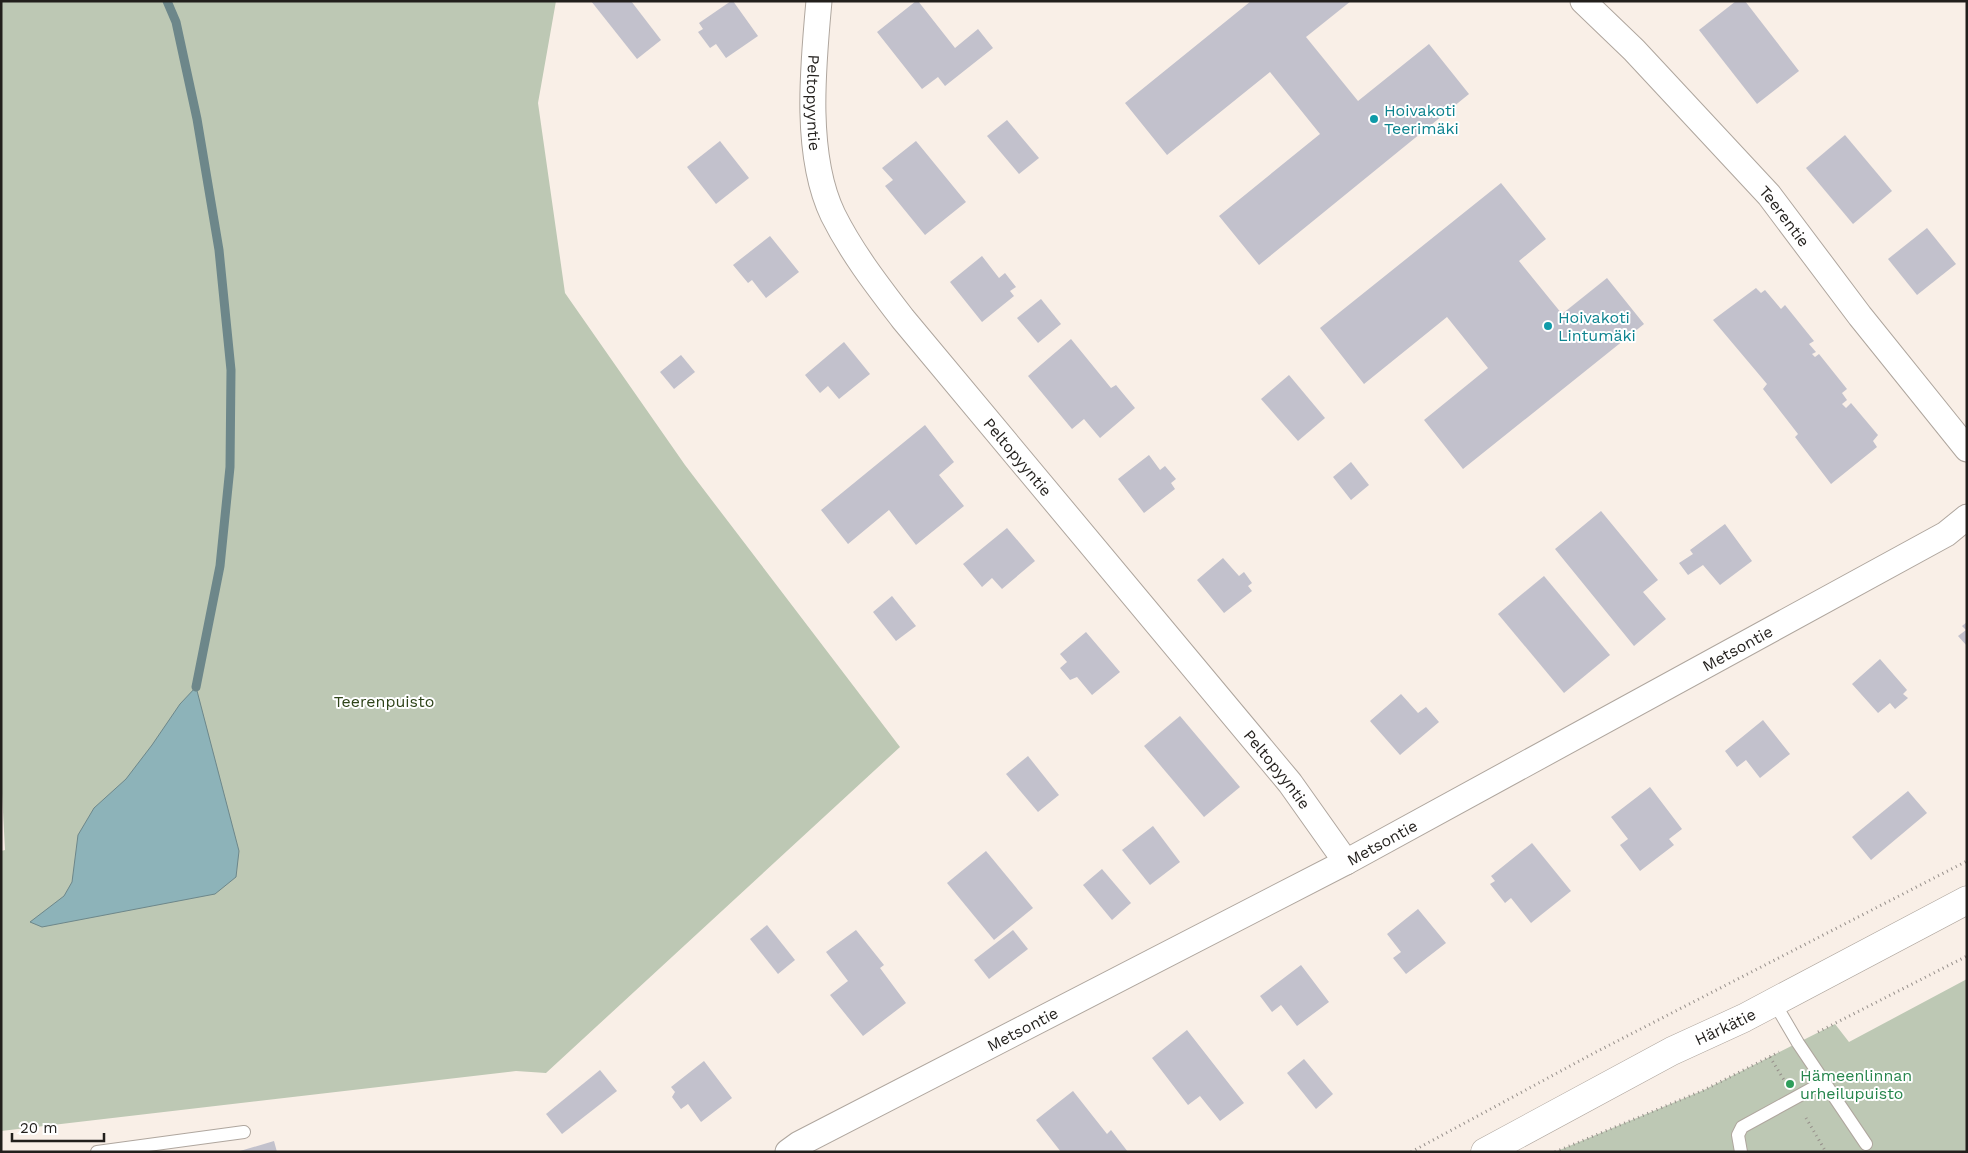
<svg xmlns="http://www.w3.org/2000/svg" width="1968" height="1153" font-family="'Work Sans',sans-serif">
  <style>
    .green { fill: #bdc8b4 }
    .water { fill: #8db3b9; stroke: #6d878a }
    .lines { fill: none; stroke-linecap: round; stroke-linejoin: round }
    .stream { stroke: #6d878a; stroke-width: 9 }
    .building { fill: #c2c1cc }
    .lane-casing { stroke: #afa69e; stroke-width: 14 }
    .street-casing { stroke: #afa69e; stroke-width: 27 }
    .secondary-casing { stroke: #afa69e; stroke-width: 29 }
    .path { stroke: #968f8a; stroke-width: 3; stroke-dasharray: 1 4; stroke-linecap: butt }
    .lane { stroke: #fff; stroke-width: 12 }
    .street { stroke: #fff; stroke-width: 25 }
    .secondary { stroke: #fff; stroke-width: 28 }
    .culture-dot { fill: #0f9aa8; stroke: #fff; stroke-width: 2 }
    .leisure-dot { fill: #2e9e5b; stroke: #fff; stroke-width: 2 }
    .labels { text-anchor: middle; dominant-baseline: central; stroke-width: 4; stroke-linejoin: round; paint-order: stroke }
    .street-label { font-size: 16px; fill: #221f1c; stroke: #fff }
    .culture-label { font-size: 16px; fill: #0d838f; stroke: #fff; text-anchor: start }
    .park-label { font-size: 16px; fill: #2e4419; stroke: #fff }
    .leisure-label { font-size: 16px; fill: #27864d; stroke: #fff; text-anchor: start }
  </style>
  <rect width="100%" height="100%" fill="#f9efe7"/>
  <g class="green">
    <path d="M1 1H556L538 103 565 293 685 465 900 747 546 1073 516 1071 1 1131V851L5 850 1 774Z"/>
    <path d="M1967 979V1152H1555L1704 1090 1835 1024 1849 1042Z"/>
  </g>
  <path class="water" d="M196 687 239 851 236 877 215 894 42 927 30 922 64 896 72 882 78 835 94 808 126 779 152 745 180 704Z"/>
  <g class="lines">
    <path class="stream" d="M167 1 176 22 197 119 219 250 231 370 230 467 220 566 196 687"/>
  </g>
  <g class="building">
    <path d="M591 1H631L661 40 637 59Z"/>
    <path d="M731 1H733L758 36 726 58 716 44 710 48 698 32 703 29 699 23Z"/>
    <path d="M916 1H918L955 48 978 29 993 48 945 86 938 77 922 89 877 32Z"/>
    <path d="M1251 1H1351L1306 37 1358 101 1429 44 1469 94 1259 265 1219 216 1320 134 1270 72 1167 155 1125 103Z"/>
    <path d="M1736 1H1745L1799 71 1757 104 1699 30Z"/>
    <path d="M1007 120 1039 158 1019 174 987 136Z"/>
    <path d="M1845 135 1892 191 1853 224 1806 168Z"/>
    <path d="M720 141 749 178 716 204 687 167Z"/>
    <path d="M916 141 966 202 925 235 885 186 893 180 882 168Z"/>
    <path d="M1501 183 1546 239 1519 261 1562 314 1607 278 1644 324 1463 469 1424 420 1488 368 1447 317 1364 384 1320 328Z"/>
    <path d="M1927 228 1956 264 1917 295 1888 259Z"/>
    <path d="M770 236 799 272 766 298 752 280 748 283 733 265Z"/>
    <path d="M982 256 999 278 1005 273 1016 287 1010 291 1014 296 982 322 950 282Z"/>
    <path d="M1756 288 1761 293 1765 290 1781 309 1785 305 1814 341 1809 344 1816 352 1812 354 1815 357 1819 354 1847 389 1842 393 1847 400 1842 404 1846 408 1851 403 1878 435 1873 441 1877 447 1831 484 1795 437 1798 434 1763 389 1767 384 1713 320Z"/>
    <path d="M1041 299 1061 324 1038 343 1017 318Z"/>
    <path d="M1071 339 1111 388 1116 385 1135 408 1100 438 1084 419 1072 429 1028 376Z"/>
    <path d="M844 342 870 374 839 399 828 386 820 393 805 375Z"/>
    <path d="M681 355 695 372 674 389 660 372Z"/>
    <path d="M1289 375 1325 418 1298 441 1261 399Z"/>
    <path d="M925 425 954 462 939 475 964 506 916 545 889 510 848 544 821 510Z"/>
    <path d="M1149 455 1160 470 1165 466 1176 479 1171 483 1175 489 1144 513 1118 479Z"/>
    <path d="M1351 462 1369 485 1351 500 1333 477Z"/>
    <path d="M1601 511 1658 580 1643 592 1666 619 1634 646 1555 549Z"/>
    <path d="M1725 524 1752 561 1720 585 1703 565 1688 575 1679 563 1693 554 1690 550Z"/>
    <path d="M1007 528 1035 561 1002 589 992 578 982 587 963 564Z"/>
    <path d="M1223 558 1239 576 1244 572 1252 583 1248 586 1252 591 1224 613 1197 580Z"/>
    <path d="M1544 576 1610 655 1564 693 1498 614Z"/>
    <path d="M892 596 916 626 896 641 873 612Z"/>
    <path d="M1967 622V646L1958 636 1966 630 1962 626Z"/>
    <path d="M1086 632 1120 672 1092 695 1077 677 1070 680 1060 668 1067 662 1060 654Z"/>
    <path d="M1880 659 1907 690 1903 694 1908 698 1895 709 1890 703 1878 713 1852 684Z"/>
    <path d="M1401 694 1418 713 1426 707 1439 722 1400 755 1370 721Z"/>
    <path d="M1180 716 1240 787 1204 817 1144 746Z"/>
    <path d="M1763 720 1790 754 1760 778 1746 760 1737 767 1725 751Z"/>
    <path d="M1028 756 1059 795 1038 812 1006 774Z"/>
    <path d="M1650 787 1682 829 1669 839 1674 845 1640 871 1620 845 1628 839 1611 817Z"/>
    <path d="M1908 791 1927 813 1871 860 1852 837Z"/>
    <path d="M1153 826 1180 862 1150 885 1122 850Z"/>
    <path d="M1532 843 1571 891 1531 923 1511 898 1505 903 1490 884 1495 881 1491 876Z"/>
    <path d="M986 851 1033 908 994 940 947 883Z"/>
    <path d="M1102 869 1131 903 1112 920 1083 885Z"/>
    <path d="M1418 909 1446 943 1406 974 1393 958 1401 952 1387 934Z"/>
    <path d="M767 925 795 960 778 974 750 939Z"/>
    <path d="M856 930 884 965 880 968 906 1003 863 1036 830 995 848 981 826 952Z"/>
    <path d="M1013 930 1028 949 989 979 974 960Z"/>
    <path d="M1301 965 1329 1002 1297 1026 1281 1005 1272 1012 1260 996Z"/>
    <path d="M1187 1030 1244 1103 1220 1121 1200 1096 1188 1105 1152 1058Z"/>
    <path d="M1304 1059 1333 1094 1316 1109 1287 1073Z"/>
    <path d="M704 1061 732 1098 701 1122 688 1104 681 1109 672 1097 675 1092 671 1087Z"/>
    <path d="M600 1070 617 1091 562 1134 546 1114Z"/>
    <path d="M1073 1091 1107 1134 1111 1130 1128 1152H1061L1036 1120Z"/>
    <path d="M274 1141 277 1152H240V1151Z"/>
  </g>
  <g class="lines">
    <g class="lane-casing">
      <g id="lane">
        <path d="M1774 1002 1798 1043 1866 1144"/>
        <path d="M97 1152 244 1132"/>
        <path d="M1741 1152 1738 1135 1742 1127 1824 1082"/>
      </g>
    </g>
    <g class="street-casing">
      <g id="street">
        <path id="s1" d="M819 1C813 66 804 155 833 215 852 253 877 285 903 319L1290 783 1346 862"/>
        <path id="s2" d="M1583 1 1634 50 1769 195 1860 316 1967 449"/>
        <path id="s3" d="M788 1152 799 1144 1346 862 1946 534 1967 517"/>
      </g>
    </g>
    <g class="secondary-casing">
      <g id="secondary">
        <path id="s4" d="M1485 1152 1672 1051 1744 1018 1967 900"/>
      </g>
    </g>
    <g class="path">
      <path d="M1818 1032 1967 956"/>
      <path d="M1770 1057 1784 1080"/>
      <path d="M1806 1118 1826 1152"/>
      <path d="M1411 1152 1596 1052 1967 861"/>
      <path d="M1555 1152 1704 1090 1779 1052"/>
    </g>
    <use href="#lane" class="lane"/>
    <use href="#street" class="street"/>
    <use href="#secondary" class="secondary"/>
  </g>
  <g class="culture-dot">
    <circle cx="1374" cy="119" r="5"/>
    <circle cx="1548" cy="326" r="5"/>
  </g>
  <circle class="leisure-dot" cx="1790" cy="1084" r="5"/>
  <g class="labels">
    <g class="street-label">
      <text stroke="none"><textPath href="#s1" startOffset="102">Peltopyyntie</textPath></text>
      <text stroke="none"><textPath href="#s2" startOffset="295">Teerentie</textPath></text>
      <text stroke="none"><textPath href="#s1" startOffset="522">Peltopyyntie</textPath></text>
      <text stroke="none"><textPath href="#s3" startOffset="1075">Metsontie</textPath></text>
      <text stroke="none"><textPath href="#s1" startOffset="928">Peltopyyntie</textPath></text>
      <text stroke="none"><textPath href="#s3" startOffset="670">Metsontie</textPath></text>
      <text stroke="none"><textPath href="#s4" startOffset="271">Härkätie</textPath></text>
      <text stroke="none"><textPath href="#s3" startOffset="265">Metsontie</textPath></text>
    </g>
    <g class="culture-label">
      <text x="1384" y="110">Hoivakoti<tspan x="1384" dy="18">Teerimäki</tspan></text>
      <text x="1558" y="317">Hoivakoti<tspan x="1558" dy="18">Lintumäki</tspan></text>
    </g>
    <g class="park-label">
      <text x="384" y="701">Teerenpuisto</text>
    </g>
    <g class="leisure-label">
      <text x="1800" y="1075">Hämeenlinnan<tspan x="1800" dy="18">urheilupuisto</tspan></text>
    </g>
  </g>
  <rect width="1968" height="1153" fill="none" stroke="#221f1c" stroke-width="5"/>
  <path d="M12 1133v8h92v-8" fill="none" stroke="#221f1c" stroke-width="2.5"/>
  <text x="20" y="1133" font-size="15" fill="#221f1c" stroke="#ffffff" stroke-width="4" paint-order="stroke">20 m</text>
</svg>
